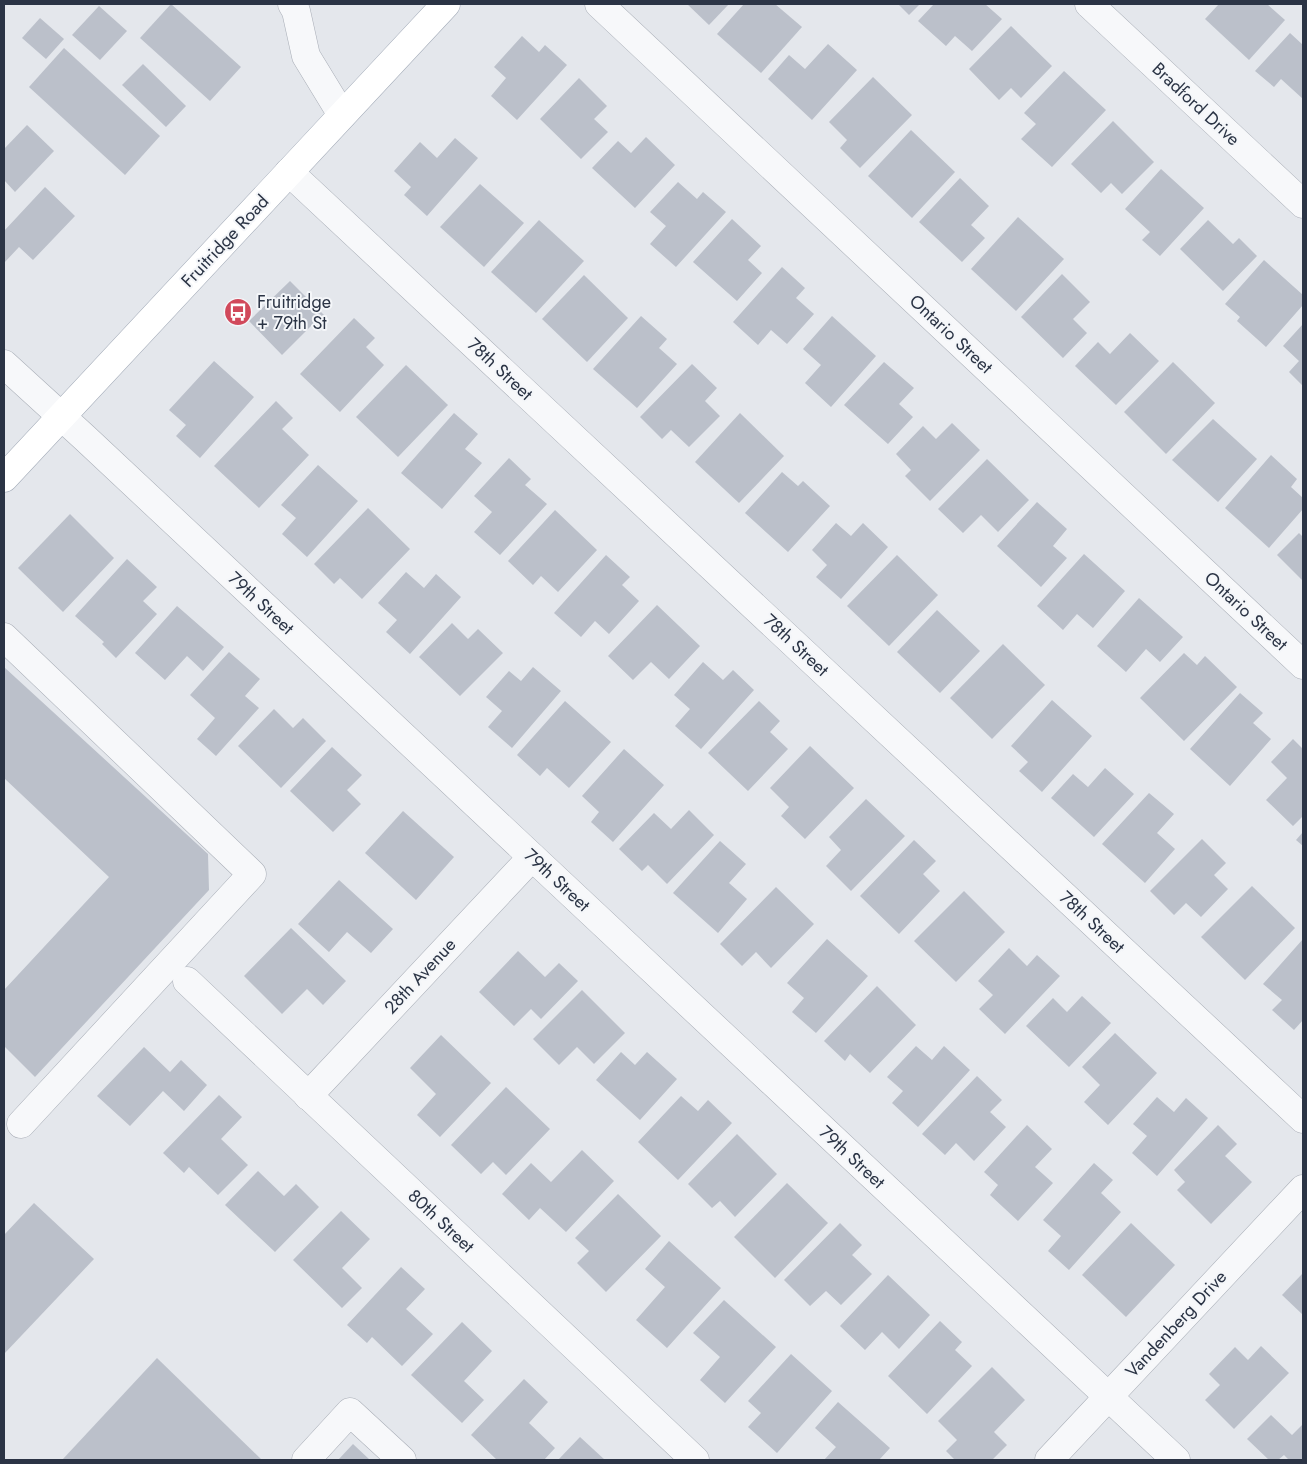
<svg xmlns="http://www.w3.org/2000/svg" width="1307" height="1464" font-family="Jost,sans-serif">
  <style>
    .building { fill: #bbc0ca }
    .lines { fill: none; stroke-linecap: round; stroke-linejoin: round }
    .minor-casing { stroke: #a9aeb7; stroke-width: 29 }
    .major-casing { stroke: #a3abb8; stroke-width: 29 }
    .minor { stroke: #f7f8fa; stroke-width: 28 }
    .major { stroke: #fff; stroke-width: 28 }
    .labels { text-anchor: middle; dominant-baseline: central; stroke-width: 4; stroke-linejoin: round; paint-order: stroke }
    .street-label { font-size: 18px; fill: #2b3445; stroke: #f4f6f9 }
    .poi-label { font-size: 18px; fill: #2b3445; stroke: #f4f6f9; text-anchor: start }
  </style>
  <rect width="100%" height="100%" fill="#e4e7ec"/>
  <g class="building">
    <path d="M171 4 241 67 210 101 140 38Z"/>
    <path d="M687 4H729L709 25Z"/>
    <path d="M744 4H775L802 27 761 73 717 34Z"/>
    <path d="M898 4H920L909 15Z"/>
    <path d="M934 4H985L1002 19 972 51 955 36 946 46 918 21Z"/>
    <path d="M1219 4H1267L1285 20 1249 60 1205 19Z"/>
    <path d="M99 6 127 31 100 60 72 35Z"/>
    <path d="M40 18 64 39 46 59 22 38Z"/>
    <path d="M1011 26 1052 66 1021 98 1011 88 999 100 969 69Z"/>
    <path d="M1290 33 1303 45V99L1281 79 1274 87 1255 71Z"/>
    <path d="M522 36 539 52 545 45 567 65 517 120 491 96 506 78 494 67Z"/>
    <path d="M828 44 857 70 812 120 768 79 789 55 805 69Z"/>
    <path d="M64 48 160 136 125 175 29 87Z"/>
    <path d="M143 64 186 106 166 127 122 85Z"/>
    <path d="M1064 71 1106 110 1052 167 1021 139 1036 124 1024 113Z"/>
    <path d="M873 77 912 115 860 168 840 148 847 140 829 122Z"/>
    <path d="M579 78 607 106 594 119 608 132 581 159 540 119Z"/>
    <path d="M1113 121 1154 162 1122 194 1111 183 1101 193 1071 164Z"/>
    <path d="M27 125 54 151 15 192 4 180V149Z"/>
    <path d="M911 130 955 172 912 218 868 176Z"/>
    <path d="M646 137 675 165 635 208 592 168 618 141 631 153Z"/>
    <path d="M455 138 478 158 427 216 404 195 411 187 394 171 420 142 437 158Z"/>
    <path d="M1161 169 1204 208 1160 256 1142 240 1150 232 1125 209Z"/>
    <path d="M960 178 989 206 971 225 985 238 962 262 919 222Z"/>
    <path d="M678 182 697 199 703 192 726 212 676 267 650 244 666 226 650 212Z"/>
    <path d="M480 184 524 223 484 267 440 227Z"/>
    <path d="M45 187 75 216 33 260 19 247 4 263V231Z"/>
    <path d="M1018 217 1064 259 1016 311 971 269Z"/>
    <path d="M732 219 761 246 748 260 762 273 737 301 693 262Z"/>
    <path d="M539 220 584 261 536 313 491 272Z"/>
    <path d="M1208 220 1233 244 1239 238 1257 256 1223 291 1180 249Z"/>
    <path d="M1264 260 1303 295V305L1266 347 1237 321 1240 317 1225 304Z"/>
    <path d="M782 267 805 288 796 298 814 314 787 344 771 330 758 345 733 322Z"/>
    <path d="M1062 274 1090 302 1073 319 1087 333 1063 358 1021 317Z"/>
    <path d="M584 275 628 318 587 362 542 319Z"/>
    <path d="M290 281 327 318 316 329 312 325 282 355 249 321Z"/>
    <path d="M641 316 667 339 659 348 677 364 637 408 593 369Z"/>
    <path d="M832 316 876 356 831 407 805 383 821 365 803 349Z"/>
    <path d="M354 318 375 338 366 347 384 365 340 412 300 374Z"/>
    <path d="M1303 324V386L1289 372 1299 361 1283 346Z"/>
    <path d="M1130 333 1159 361 1116 405 1075 366 1098 342 1110 354Z"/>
    <path d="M214 361 254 397 200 458 176 436 186 425 169 410Z"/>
    <path d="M884 362 914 388 899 404 913 417 888 444 844 405Z"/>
    <path d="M1173 362 1215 403 1166 454 1124 412Z"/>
    <path d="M692 364 717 388 705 401 720 416 689 447 671 430 662 439 640 417Z"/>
    <path d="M406 365 448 405 398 457 356 417Z"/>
    <path d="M276 401 293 418 282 429 309 455 259 508 214 466Z"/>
    <path d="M454 413 478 434 465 449 482 463 442 509 401 473Z"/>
    <path d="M740 413 784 456 739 503 695 462Z"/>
    <path d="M1213 419 1257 459 1218 502 1172 460Z"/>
    <path d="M952 423 980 450 930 501 905 476 911 470 896 454 923 426 936 439Z"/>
    <path d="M1271 455 1297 479 1291 487 1303 498V509L1269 548 1225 508Z"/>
    <path d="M509 458 531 479 525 485 547 504 500 555 474 532 492 512 474 496Z"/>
    <path d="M987 459 1029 500 998 532 981 515 963 533 938 509Z"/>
    <path d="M318 465 358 501 307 557 282 534 296 518 281 505Z"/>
    <path d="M782 472 798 486 803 481 830 506 788 552 745 513Z"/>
    <path d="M1037 502 1067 529 1053 546 1067 558 1041 587 997 546Z"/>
    <path d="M368 508 410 549 362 599 340 578 334 584 314 564Z"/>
    <path d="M555 510 597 550 558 592 541 576 533 585 508 561Z"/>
    <path d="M70 514 114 558 63 612 18 568Z"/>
    <path d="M836 523 851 536 863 523 888 547 841 599 816 577 827 565 812 550Z"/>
    <path d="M1299 533 1303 537V581L1277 555Z"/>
    <path d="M1084 554 1125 591 1093 628 1077 614 1063 630 1037 606Z"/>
    <path d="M606 555 630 577 622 585 639 601 609 634 595 621 581 637 554 613Z"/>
    <path d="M897 555 938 595 889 646 847 606Z"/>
    <path d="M127 559 157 587 143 601 157 614 116 658 102 644 104 642 75 616Z"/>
    <path d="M406 572 424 588 436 574 461 597 410 654 386 632 397 620 378 603Z"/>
    <path d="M1139 598 1183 637 1160 662 1146 649 1126 672 1097 646Z"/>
    <path d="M657 605 700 646 669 679 651 662 633 680 608 656Z"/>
    <path d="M177 606 224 647 203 671 187 656 165 680 135 653Z"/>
    <path d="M937 610 980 651 940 693 897 652Z"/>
    <path d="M452 623 468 639 478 629 503 653 460 696 419 657Z"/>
    <path d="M1003 644 1045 685 992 739 950 698Z"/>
    <path d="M229 652 260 679 245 696 259 708 216 756 197 739 215 718 190 695Z"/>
    <path d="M1184 653 1197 665 1205 656 1237 687 1184 741 1140 698Z"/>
    <path d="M703 662 723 680 733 670 754 690 701 749 675 726 690 709 674 695Z"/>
    <path d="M4 667 208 854 209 890 35 1077 4 1046V990L109 877 4 778Z"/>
    <path d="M533 667 561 691 512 748 488 727 502 711 486 697 509 671 521 681Z"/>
    <path d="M1240 693 1263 713 1253 723 1271 739 1230 786 1190 749Z"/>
    <path d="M1052 700 1092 736 1042 792 1019 771 1028 762 1011 746Z"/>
    <path d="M565 701 611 742 569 788 547 768 540 776 517 755Z"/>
    <path d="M759 701 780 721 770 732 788 749 748 791 708 753Z"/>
    <path d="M274 709 293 728 303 718 326 741 281 788 238 746Z"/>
    <path d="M1293 739 1303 749V816L1293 826 1266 800 1287 778 1271 762Z"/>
    <path d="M810 746 854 788 805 839 781 816 789 807 770 788Z"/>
    <path d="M332 747 362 775 347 790 361 804 333 832 290 791Z"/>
    <path d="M624 749 664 785 613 842 591 822 599 812 582 796Z"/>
    <path d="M1105 768 1134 794 1094 837 1051 798 1073 774 1088 787Z"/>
    <path d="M1149 793 1174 814 1157 833 1175 849 1145 883 1102 844Z"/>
    <path d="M866 799 905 836 851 891 826 866 841 850 829 837Z"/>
    <path d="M689 810 714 835 667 884 648 865 642 871 619 849 654 813 671 829Z"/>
    <path d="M403 811 454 857 416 900 365 853Z"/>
    <path d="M1303 832V846L1296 840Z"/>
    <path d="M1202 839 1226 863 1214 875 1228 889 1201 917 1186 903 1174 915 1150 891Z"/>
    <path d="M914 840 936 861 923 874 940 891 899 934 860 896Z"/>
    <path d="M720 841 746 864 729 883 747 899 718 933 673 893Z"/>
    <path d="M339 880 393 929 371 953 347 932 329 952 298 924Z"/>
    <path d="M1252 886 1295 928 1245 980 1201 937Z"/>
    <path d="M776 887 814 924 771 968 756 952 742 966 720 944Z"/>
    <path d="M964 891 1005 932 956 982 914 941Z"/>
    <path d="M291 928 346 981 323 1005 307 989 282 1014 244 976Z"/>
    <path d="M827 939 868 976 816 1033 792 1012 804 998 787 983Z"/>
    <path d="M1303 939V1020L1294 1030 1272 1010 1282 1000 1263 984Z"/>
    <path d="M1009 948 1027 966 1037 955 1060 976 1005 1034 979 1009 993 995 978 981Z"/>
    <path d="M518 951 545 977 559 963 578 981 541 1019 531 1009 514 1026 479 992Z"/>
    <path d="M877 986 916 1025 870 1073 850 1054 845 1061 824 1041Z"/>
    <path d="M582 990 625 1033 594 1064 577 1047 559 1065 533 1039Z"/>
    <path d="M1082 996 1111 1023 1069 1067 1026 1026 1053 998 1067 1012Z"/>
    <path d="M1115 1033 1157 1073 1108 1125 1084 1102 1100 1085 1082 1067Z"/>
    <path d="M441 1035 491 1083 440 1137 417 1115 436 1094 410 1068Z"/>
    <path d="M916 1046 932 1060 944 1046 970 1070 918 1127 892 1103 903 1091 887 1077Z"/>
    <path d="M144 1047 170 1072 181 1060 207 1085 184 1111 163 1091 130 1126 97 1096Z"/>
    <path d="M621 1052 635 1065 647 1052 677 1079 640 1120 596 1080Z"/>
    <path d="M977 1076 1002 1100 990 1112 1006 1127 974 1161 956 1143 945 1155 922 1134Z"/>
    <path d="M506 1087 550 1129 506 1175 493 1162 481 1174 451 1145Z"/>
    <path d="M219 1095 242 1117 221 1139 248 1165 218 1195 189 1167 184 1173 163 1153Z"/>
    <path d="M681 1096 698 1111 708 1100 732 1123 678 1180 638 1142Z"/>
    <path d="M1157 1097 1174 1112 1186 1098 1208 1118 1157 1176 1132 1153 1147 1136 1133 1124Z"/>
    <path d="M1027 1125 1052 1149 1035 1167 1053 1183 1018 1221 990 1195 998 1185 984 1172Z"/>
    <path d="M1218 1125 1237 1144 1225 1156 1252 1182 1211 1224 1177 1190 1185 1182 1174 1170Z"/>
    <path d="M737 1134 777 1174 735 1217 720 1201 712 1208 688 1184Z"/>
    <path d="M582 1150 614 1181 566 1232 540 1208 529 1220 502 1194 531 1163 551 1182Z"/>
    <path d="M1094 1163 1113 1180 1101 1193 1121 1212 1069 1270 1048 1251 1061 1236 1043 1220Z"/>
    <path d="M258 1171 284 1196 296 1184 319 1207 275 1252 225 1205Z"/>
    <path d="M787 1183 828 1223 775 1278 734 1237Z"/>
    <path d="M618 1194 661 1236 606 1292 577 1263 589 1251 575 1238Z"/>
    <path d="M34 1203 94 1259 4 1354V1235Z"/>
    <path d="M341 1211 370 1239 342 1268 362 1288 342 1308 293 1260Z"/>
    <path d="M840 1223 862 1245 852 1255 872 1274 841 1305 826 1291 810 1306 784 1280Z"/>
    <path d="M1131 1223 1175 1265 1126 1317 1082 1275Z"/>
    <path d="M669 1241 721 1288 667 1348 636 1320 665 1287 645 1269Z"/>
    <path d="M401 1267 425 1289 406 1309 433 1334 402 1366 372 1337 367 1343 347 1325Z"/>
    <path d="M1303 1273V1315L1282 1295Z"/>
    <path d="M888 1275 930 1315 899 1349 882 1332 865 1350 840 1326Z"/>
    <path d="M724 1300 776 1347 725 1403 700 1380 720 1357 693 1333Z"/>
    <path d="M940 1321 962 1342 955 1350 972 1366 927 1414 888 1376Z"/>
    <path d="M462 1322 492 1351 464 1381 484 1400 462 1423 411 1375Z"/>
    <path d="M1261 1346 1289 1373 1234 1429 1205 1400 1220 1385 1209 1374 1235 1347 1248 1360Z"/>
    <path d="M791 1354 832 1391 777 1453 748 1427 761 1413 748 1401Z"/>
    <path d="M157 1358 262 1460H62Z"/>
    <path d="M992 1367 1025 1400 994 1432 1007 1445 992 1460H955L946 1451 957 1440 938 1421Z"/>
    <path d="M524 1379 548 1402 529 1423 555 1448 544 1460H497L471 1435Z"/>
    <path d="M838 1402 890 1448 879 1460H824L836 1447 815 1428Z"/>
    <path d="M1271 1415 1292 1435 1303 1424V1460H1289L1284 1455 1278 1460H1269L1247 1439Z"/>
    <path d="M580 1437 605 1460H558Z"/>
    <path d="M353 1444 370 1460H338Z"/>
  </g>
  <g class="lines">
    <g class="minor-casing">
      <g id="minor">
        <path d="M292 4 296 11 306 56 342 115"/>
        <path d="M599 4 1303 665"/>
        <path d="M1089 4 1303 204"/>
        <path d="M289 172 1303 1119"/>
        <path d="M4 364 85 438 1176 1460"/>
        <path d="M4 637 252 874 21 1124"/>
        <path d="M187 981 695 1460"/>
        <path d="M308 1096 532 857"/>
        <path d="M306 1460 350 1412 402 1460"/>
        <path d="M1049 1460 1303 1189"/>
      </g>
    </g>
    <g class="major-casing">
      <path id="major" d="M4 478 446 4"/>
    </g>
    <use href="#minor" class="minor"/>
    <use href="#major" class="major"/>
  </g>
  <defs>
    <g id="bus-disc" transform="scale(1.4375)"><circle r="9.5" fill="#d1495b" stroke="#f4f6f9"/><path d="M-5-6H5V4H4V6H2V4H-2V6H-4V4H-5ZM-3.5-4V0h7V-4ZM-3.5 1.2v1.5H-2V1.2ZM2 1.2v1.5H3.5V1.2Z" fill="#fff"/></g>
  </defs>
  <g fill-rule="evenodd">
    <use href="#bus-disc" x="238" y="312"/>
  </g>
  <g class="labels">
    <g class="street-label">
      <text transform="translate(1196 104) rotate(43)">Bradford Drive</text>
      <text transform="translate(225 241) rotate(-47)">Fruitridge Road</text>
      <text transform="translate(951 334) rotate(43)">Ontario Street</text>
      <text transform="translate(500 369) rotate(43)">78th Street</text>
      <text transform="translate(261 603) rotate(43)">79th Street</text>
      <text transform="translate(1246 611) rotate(43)">Ontario Street</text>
      <text transform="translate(796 645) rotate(43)">78th Street</text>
      <text transform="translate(557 880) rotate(43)">79th Street</text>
      <text transform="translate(1092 922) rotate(43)">78th Street</text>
      <text transform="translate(420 976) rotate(-47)">28th Avenue</text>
      <text transform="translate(852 1157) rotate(43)">79th Street</text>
      <text transform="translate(441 1221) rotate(43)">80th Street</text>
      <text transform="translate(1176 1324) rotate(-47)">Vandenberg Drive</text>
    </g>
    <g class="poi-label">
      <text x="257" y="302">Fruitridge<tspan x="257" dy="21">+ 79th St</tspan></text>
    </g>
  </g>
  <rect width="1307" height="1464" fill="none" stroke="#2b3445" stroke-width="10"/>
</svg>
